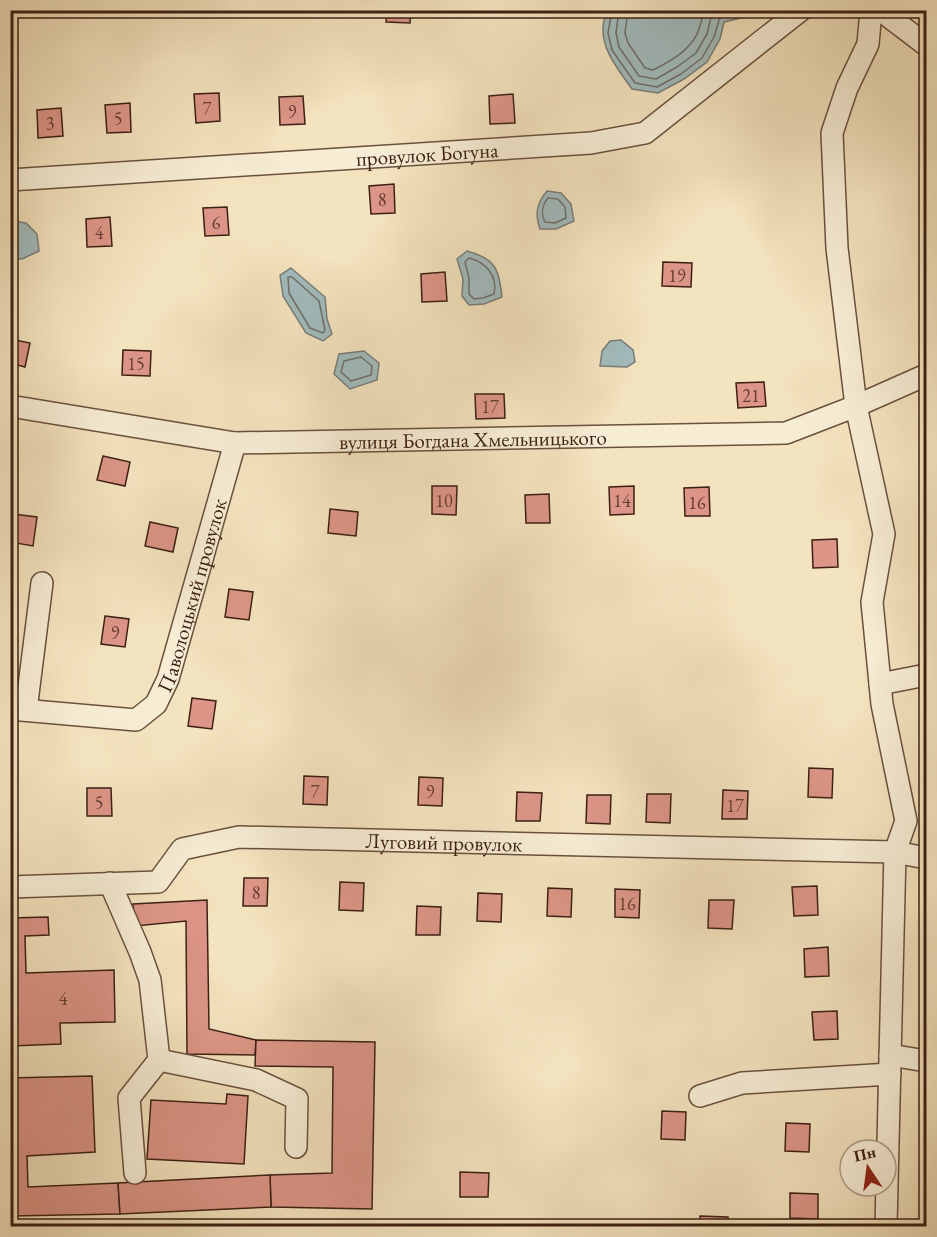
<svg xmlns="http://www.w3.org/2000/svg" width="937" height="1237" font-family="'EB Garamond',serif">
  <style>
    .water { fill: #a1bbbd; stroke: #797d79; stroke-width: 1.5 }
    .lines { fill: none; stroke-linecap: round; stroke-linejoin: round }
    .shore { stroke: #6f6e68; stroke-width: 1.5 }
    .building { fill: #dc9587; stroke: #3d2013; stroke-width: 1.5 }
    .minor-casing { stroke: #6a513e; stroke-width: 24 }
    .minor { stroke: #f7edd5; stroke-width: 21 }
    .labels { text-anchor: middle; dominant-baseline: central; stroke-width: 4.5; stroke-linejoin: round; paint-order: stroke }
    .number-label { font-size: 18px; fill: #653d30 }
    .street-label { font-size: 21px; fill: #3d2013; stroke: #f7edd5 }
  </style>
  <rect width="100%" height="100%" fill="#f3e3be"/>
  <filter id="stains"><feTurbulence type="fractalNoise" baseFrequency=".00333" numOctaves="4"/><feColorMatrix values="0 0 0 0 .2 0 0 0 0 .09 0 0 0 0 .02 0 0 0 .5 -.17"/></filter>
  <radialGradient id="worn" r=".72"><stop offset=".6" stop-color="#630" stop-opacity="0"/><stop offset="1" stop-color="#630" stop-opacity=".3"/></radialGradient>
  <g class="water">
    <path d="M607 11V10L760 11 750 16 724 22 720 39 707 62 684 79 658 93 632 89C615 65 594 41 607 11Z"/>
    <path d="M547 191 561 193 571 204 574 221 556 229H540C535 214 536 204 547 191Z"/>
    <path d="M12 221 26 223 37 234 39 251 22 259H11L10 223Z"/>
    <path d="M467 251C496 259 499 269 502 297L484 304 469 305 462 296 463 279 457 259Z"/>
    <path d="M291 268 325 297 327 319 332 334 323 341 306 333 283 296 280 275Z"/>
    <path d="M621 340 633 350 635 362 627 367 600 366 602 351 610 341Z"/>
    <path d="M364 351 379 363 377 380 350 389 334 374 339 354Z"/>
  </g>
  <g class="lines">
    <g class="shore">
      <path d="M612 10 608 33 612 50 635 83 657 87 681 74 702 58 714 37 720 17 748 10"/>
      <path d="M619 10 616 33 619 47 639 76 656 79 677 67 696 53 707 34 711 17 717 10"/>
      <path d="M628 10 625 33 628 43 645 68 653 70C671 61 693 49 699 29 701 23 702 17 705 10"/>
      <path d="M548 198 558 199 565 207 566 218 555 223 545 222C541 214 542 205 548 198Z"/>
      <path d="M469 258C486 262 498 276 494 294L483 298 474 299 469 294V278L465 262Z"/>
      <path d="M288 277H292L319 301 325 330 323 333 310 328 289 293Z"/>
      <path d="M361 357 372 366 371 375 351 381 341 372 344 361Z"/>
    </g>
  </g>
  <g class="building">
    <path d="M204 10H228V17L204 15Z"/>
    <path d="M387 10H411L410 23 386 22Z"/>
    <path d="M219 93 220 121 196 123 194 94Z"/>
    <path d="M513 94 515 123 490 124 489 96Z"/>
    <path d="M303 96 305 124 280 125 279 97Z"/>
    <path d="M130 103 131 132 107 133 105 105Z"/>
    <path d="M61 108 63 136 38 138 37 110Z"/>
    <path d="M394 184 395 213 371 214 369 186Z"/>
    <path d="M227 207 229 235 205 236 203 208Z"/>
    <path d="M110 217 112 246 87 247 86 219Z"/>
    <path d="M663 262 692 263 691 287 662 286Z"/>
    <path d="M445 272 447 301 422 302 421 274Z"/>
    <path d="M10 339 30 343 25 367 10 363Z"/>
    <path d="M123 350 151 351 150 376 122 375Z"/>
    <path d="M764 382 766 406 738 408 736 383Z"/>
    <path d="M475 394H504L505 418 476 419Z"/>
    <path d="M103 456 130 462 125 486 97 480Z"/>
    <path d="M432 486H457L456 515 432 514Z"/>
    <path d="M634 486V514L610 515 609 487Z"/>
    <path d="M709 487 710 516H685L684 488Z"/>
    <path d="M549 494 550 523H526L525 495Z"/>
    <path d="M330 509 358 512 356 536 328 533Z"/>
    <path d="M13 514 37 517 33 546 10 542Z"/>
    <path d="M150 522 178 528 173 552 145 546Z"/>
    <path d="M837 539 838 567 813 568 812 540Z"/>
    <path d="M229 589 253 592 249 620 225 617Z"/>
    <path d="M105 616 129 619 125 647 101 644Z"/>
    <path d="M192 698 216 701 212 729 188 726Z"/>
    <path d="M809 768 833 769 832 798 808 797Z"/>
    <path d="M304 776 328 777 327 805 303 804Z"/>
    <path d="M419 777 443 778 442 806 418 805Z"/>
    <path d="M87 788H111L112 816H87Z"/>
    <path d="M723 790 748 791 747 819H722Z"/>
    <path d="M517 792 542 793 540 821H516Z"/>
    <path d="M647 794H671L670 823 646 822Z"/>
    <path d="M587 795H611L610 824 586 823Z"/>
    <path d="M244 878H268L267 906H243Z"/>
    <path d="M340 882 364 883 363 911 339 910Z"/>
    <path d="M817 886 818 915 794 916 792 887Z"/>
    <path d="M548 888 572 889 571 917 547 916Z"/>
    <path d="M615 889 640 890 639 918 615 917Z"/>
    <path d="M478 893 502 894 501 922 477 921Z"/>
    <path d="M207 900 209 1029 256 1040 255 1055 187 1054 186 921 135 926 133 904Z"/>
    <path d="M709 900H734L732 929 708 928Z"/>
    <path d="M417 906 441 907 440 935H416Z"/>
    <path d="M48 917 49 935 25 936 26 973 114 970 115 1022 60 1023 61 1044 10 1046V918Z"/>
    <path d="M828 947 829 976 805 977 804 949Z"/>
    <path d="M837 1011 838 1039 814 1040 812 1012Z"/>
    <path d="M256 1040 375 1042 372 1209 271 1207 270 1175 332 1173 333 1067 255 1066Z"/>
    <path d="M92 1076 95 1152 27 1156 28 1187 118 1183 120 1214 10 1216V1078Z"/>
    <path d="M227 1094 248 1096 244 1164 147 1159 151 1100 226 1104Z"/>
    <path d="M662 1111 686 1112 685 1140 661 1139Z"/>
    <path d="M786 1123 810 1124 809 1152 785 1151Z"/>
    <path d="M460 1172 489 1173 488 1197H460Z"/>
    <path d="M270 1175 271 1207 120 1214 118 1183Z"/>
    <path d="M790 1193 818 1194V1219L790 1218Z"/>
    <path d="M700 1216 728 1217V1226H699Z"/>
  </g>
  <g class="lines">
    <g class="minor-casing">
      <g id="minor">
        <path d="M871 10 868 44 847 88 832 133 837 248 856 406 884 534 872 602 882 704 906 821 895 852 886 1226"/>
        <path d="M880 10 926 45"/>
        <path id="s1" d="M10 180 591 143 645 133 801 10"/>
        <path id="s2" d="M10 406 235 443 786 433 856 406 926 375"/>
        <path d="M880 684 926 675"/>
        <path id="s3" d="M10 709 136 720 156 704 168 679 235 443"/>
        <path d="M26 710 42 583"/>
        <path d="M110 883 140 952 150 980 159 1060 129 1098 135 1173"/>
        <path id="s4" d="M10 887 158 882 182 849 239 837 895 852 926 858"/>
        <path d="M890 1055 926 1061"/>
        <path d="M159 1060 256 1080 297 1099 296 1147"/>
        <path d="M700 1096 742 1083 890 1074"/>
      </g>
    </g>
    <use href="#minor" class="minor"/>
  </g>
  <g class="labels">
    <g class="number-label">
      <text x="207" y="108">7</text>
      <text x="292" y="111">9</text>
      <text x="118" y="118">5</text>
      <text x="50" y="123">3</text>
      <text x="382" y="199">8</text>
      <text x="216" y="222">6</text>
      <text x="99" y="232">4</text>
      <text x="677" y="275">19</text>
      <text x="136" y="363">15</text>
      <text x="751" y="395">21</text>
      <text x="490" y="406">17</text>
      <text x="444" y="500">10</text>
      <text x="622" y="500">14</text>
      <text x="697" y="502">16</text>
      <text x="115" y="632">9</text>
      <text x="315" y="791">7</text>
      <text x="430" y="791">9</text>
      <text x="99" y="802">5</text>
      <text x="735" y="805">17</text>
      <text x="256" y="892">8</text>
      <text x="627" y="903">16</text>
      <text x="63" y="998">4</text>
    </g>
    <g class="street-label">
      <text stroke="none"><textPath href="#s1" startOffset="418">провулок Богуна</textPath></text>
      <text stroke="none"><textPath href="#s2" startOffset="466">вулиця Богдана Хмельницького</textPath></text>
      <text stroke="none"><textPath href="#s3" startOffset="267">Паволоцький провулок</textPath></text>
      <text stroke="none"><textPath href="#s4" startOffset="452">Луговий провулок</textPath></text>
    </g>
  </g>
  <rect width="937" height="1237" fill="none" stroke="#f3e3be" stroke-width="36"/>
  <rect x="12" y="12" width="913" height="1213" fill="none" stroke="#3d2013" stroke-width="3"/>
  <rect x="18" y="18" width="901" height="1201" fill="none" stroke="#3d2013" stroke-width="1.5"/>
  <g transform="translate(868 1168) rotate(347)"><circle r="28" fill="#f7edd5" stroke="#ad9b87" stroke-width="1.5"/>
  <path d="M0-4.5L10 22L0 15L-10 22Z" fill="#8f2418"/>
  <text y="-9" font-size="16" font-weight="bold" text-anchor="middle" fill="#3d2013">Пн</text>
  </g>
  <rect width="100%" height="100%" filter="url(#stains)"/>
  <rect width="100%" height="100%" fill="url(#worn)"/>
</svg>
